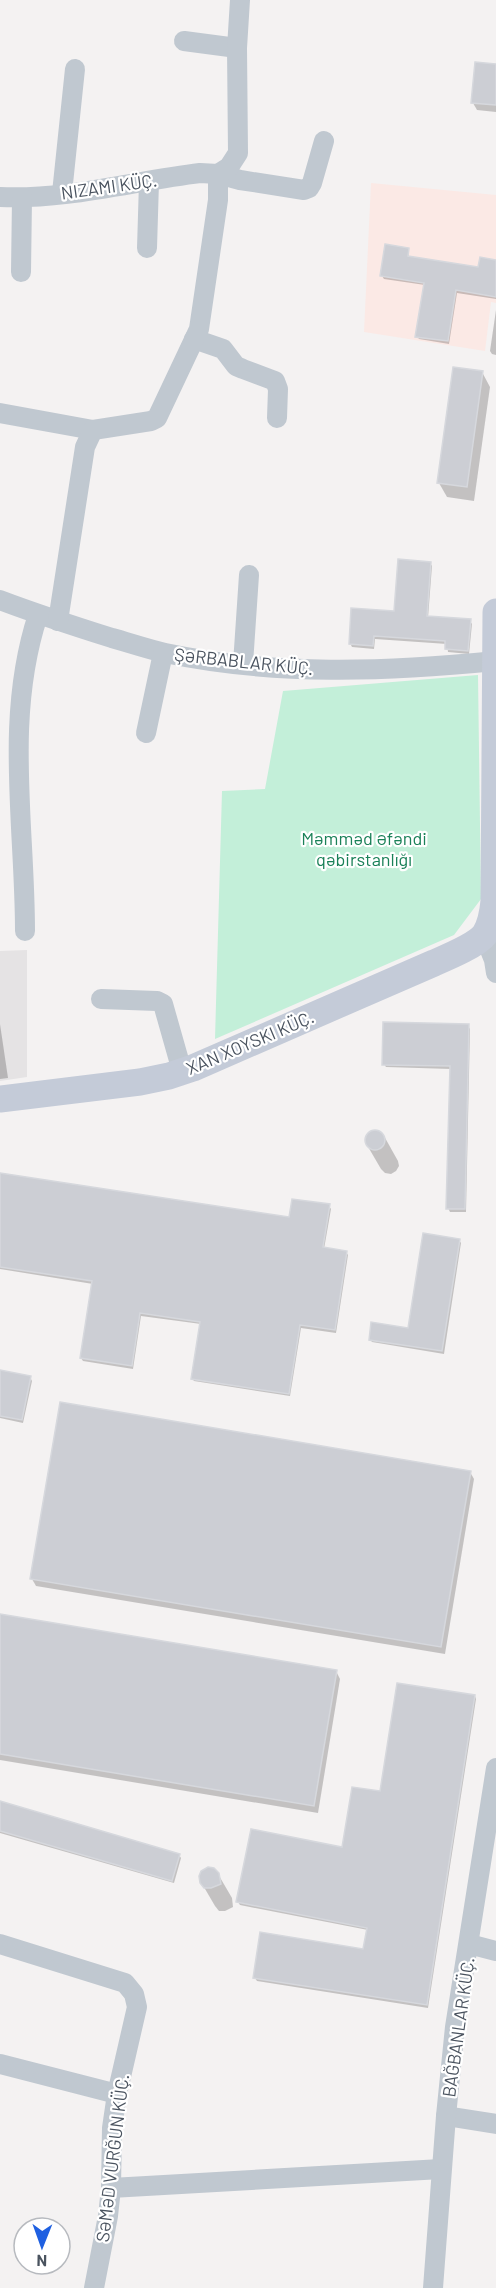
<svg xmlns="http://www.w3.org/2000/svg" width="496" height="2288" font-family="Barlow,sans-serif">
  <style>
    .education { fill: #e5e3e4 }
    .medical { fill: #fbe9e5 }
    .green { fill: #c3efd9 }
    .shadow { fill: #0003 }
    .building { fill: #ccced4; stroke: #d6d8dd; stroke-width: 1.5 }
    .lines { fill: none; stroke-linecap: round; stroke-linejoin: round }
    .street { stroke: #c0c8d0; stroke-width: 20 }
    .secondary { stroke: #c4cbd8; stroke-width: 27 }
    .labels { text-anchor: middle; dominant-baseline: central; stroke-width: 4.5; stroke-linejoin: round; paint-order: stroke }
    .street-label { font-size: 18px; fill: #4a535f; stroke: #fff }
    .park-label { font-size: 18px; fill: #1a8158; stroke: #fff }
  </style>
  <rect width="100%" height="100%" fill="#f4f2f2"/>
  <path class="education" d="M27 950V1077L0 1081V951Z"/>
  <path class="medical" d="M371 183 496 195V303L491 302 485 351 364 332Z"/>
  <path class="green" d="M478 675 481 899 454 935 215 1039 222 791 265 789 283 691Z"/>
  <g class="shadow">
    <path d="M496 66V112L477 110 473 103Z"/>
    <path d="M408 249 409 258 479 269 496 261V299L457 293 449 344 419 339 417 336 425 285 384 279 382 276Z"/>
    <path d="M496 310V355L492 354 490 351Z"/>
    <path d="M482 372 490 387 474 501 447 497 439 483Z"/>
    <path d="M430 563 432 566 428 618 470 621 472 624 469 654 448 652 447 644 375 639 374 649 352 647 350 643 396 612Z"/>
    <path d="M0 1024 8 1078 0 1079Z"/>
    <path d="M468 1026 470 1029 466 1212H450L448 1208 451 1069 386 1067 384 1064Z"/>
    <path d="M374 1131 379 1132 384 1136 398 1161 399 1166 396 1171 391 1174 385 1173 381 1169 367 1145 366 1139 369 1134Z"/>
    <path d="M0 1174 291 1219 329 1206 331 1209 324 1249 346 1252 348 1255 336 1333 301 1328 290 1396 194 1381 192 1378 201 1324 141 1316 133 1369 83 1361 81 1358 93 1284 0 1269Z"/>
    <path d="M459 1240 461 1243 444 1354 372 1342 370 1339 409 1329Z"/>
    <path d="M0 1372 30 1377 32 1381 23 1423 0 1418Z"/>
    <path d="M470 1472 474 1479 445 1654 36 1586 32 1579Z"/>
    <path d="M0 1616 336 1671 340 1679 318 1813 0 1760Z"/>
    <path d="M475 1696 476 1699 428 2008 257 1981 255 1978 364 1950 368 1930 240 1905 238 1902 343 1849Z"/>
    <path d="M0 1803 179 1855 181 1858 174 1883 0 1833Z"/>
    <path d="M218 1874 232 1898 233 1907 225 1911H219L215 1906 201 1882Z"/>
  </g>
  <g class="building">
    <path d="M475 62 496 64V105L471 103Z"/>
    <path d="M385 244 409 248 408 256 478 267 480 257 496 260V297L456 290 448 341 415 337 424 283 380 276Z"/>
    <path d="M453 367 483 371 467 487 437 483Z"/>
    <path d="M398 559 431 562 427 616 471 619 468 651 445 649V641L374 636 373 646 349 644 351 608 394 611Z"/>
    <path d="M383 1022 469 1024 465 1209H446L450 1066 382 1065Z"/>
    <circle cx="375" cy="1140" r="10"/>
    <path d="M0 1173 289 1217 292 1199 330 1204 323 1247 347 1251 335 1330 300 1325 289 1394 191 1379 200 1322 140 1313 132 1366 80 1358 92 1281 0 1267Z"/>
    <path d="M423 1233 460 1239 442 1351 369 1340 371 1322 408 1328Z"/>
    <path d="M0 1370 31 1376 22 1420 0 1416Z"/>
    <path d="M60 1402 471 1471 441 1647 30 1579Z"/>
    <path d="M0 1614 337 1670 314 1806 0 1754Z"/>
    <path d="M397 1683 475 1695 427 2005 253 1978 260 1932 363 1949 367 1928 236 1902 251 1829 342 1847 352 1787 380 1791Z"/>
    <path d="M0 1801 180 1854 172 1881 0 1831Z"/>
    <path d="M208 1867 214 1868 219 1873 221 1884 211 1888H204L200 1883 199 1876 201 1871Z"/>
  </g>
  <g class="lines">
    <g class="street">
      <path d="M184 41 237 48"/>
      <path d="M62 193 75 69"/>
      <path d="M0 197C67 200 134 181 200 173L218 174 240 180 304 190 309 188 312 183 324 141"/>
      <path d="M147 248 149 182"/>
      <path d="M21 272 22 198"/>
      <path d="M194 339 223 349 236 366 243 369 275 381 278 389 277 418"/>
      <path d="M0 413 93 430"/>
      <path d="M0 600C37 614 74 626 112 638 130 643 147 649 165 653 274 676 386 672 496 661"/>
      <path d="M58 621 85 447 93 430 151 421 157 418 199 329 218 200V174L229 167 238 153 237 48 240 0"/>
      <path d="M243 664 249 575"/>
      <path d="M146 733 163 653"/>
      <path d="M25 931C25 825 4 718 38 615"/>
      <path d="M484 935 494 960 496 973"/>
      <path d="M101 999 157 1001 163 1004 182 1071"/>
      <path d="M0 1944 125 1983 134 1994 137 2007 117 2094 112 2128 111 2188 108 2216 94 2288"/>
      <path d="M469 1944 496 1951"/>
      <path d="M0 2064 117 2094"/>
      <path d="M446 2116 496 2124"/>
      <path d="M111 2188 441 2169"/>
      <path d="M433 2288 446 2116 455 2027 496 1768"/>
    </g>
    <path class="secondary" d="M0 1099 140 1082 169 1076 193 1068 434 963C448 957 477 945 485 934 491 924 493 912 494 901L496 612"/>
  </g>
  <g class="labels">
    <g class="street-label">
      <text transform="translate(109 186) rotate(-8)">NIZAMI KÜÇ.</text>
      <text transform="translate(244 661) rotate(6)">ŞƏRBABLAR KÜÇ.</text>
      <text transform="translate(250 1042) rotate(-23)">XAN XOYSKI KÜÇ.</text>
      <text transform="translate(458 2027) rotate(-82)">BAĞBANLAR KÜÇ.</text>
      <text transform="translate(112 2158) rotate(-83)">SƏMƏD VURĞUN KÜÇ.</text>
    </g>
    <g class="park-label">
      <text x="364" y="838">Məmməd Əfəndi<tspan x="364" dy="21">qəbirstanlığı</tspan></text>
    </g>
  </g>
  <g transform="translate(42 2246) rotate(181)"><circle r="28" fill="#ffffff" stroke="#b7babf" stroke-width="1.5"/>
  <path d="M0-4.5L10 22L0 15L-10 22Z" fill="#1f60e1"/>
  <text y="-9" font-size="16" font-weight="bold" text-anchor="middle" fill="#4a535f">N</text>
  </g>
</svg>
